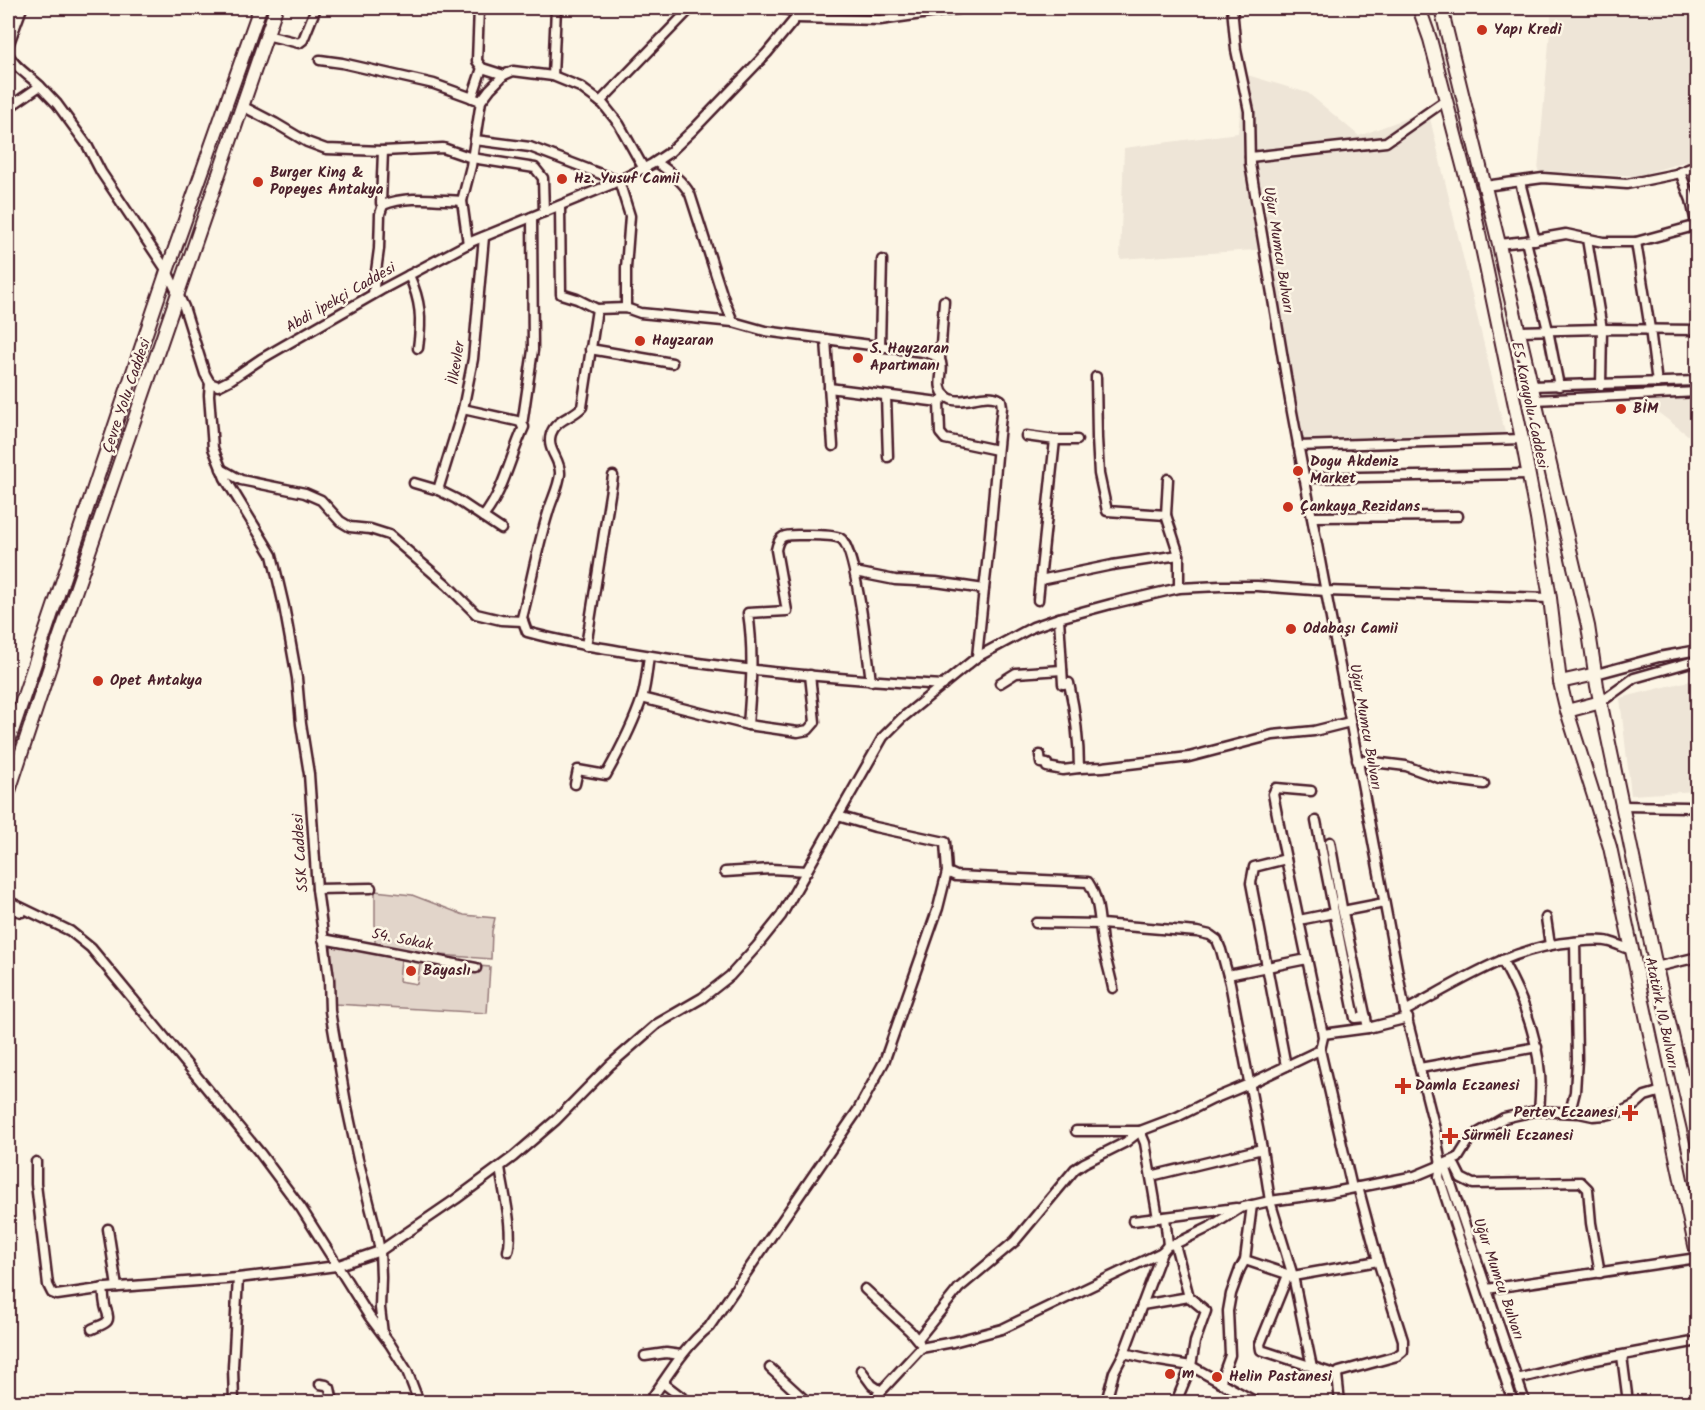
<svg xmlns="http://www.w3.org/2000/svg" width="1705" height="1410" font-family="Kalam,sans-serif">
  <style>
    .built { fill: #eee5d7 }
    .green { fill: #e2d5ca; stroke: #967a7a; stroke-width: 1.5 }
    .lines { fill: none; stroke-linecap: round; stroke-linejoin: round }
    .minor-casing { stroke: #4a1f2b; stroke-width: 13 }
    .highway-casing { stroke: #4a1f2b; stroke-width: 16 }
    .minor { stroke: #fcf5e5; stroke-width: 8 }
    .highway { stroke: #fcf5e5; stroke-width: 12 }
    .poi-dot { fill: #c8321e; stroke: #fcf5e5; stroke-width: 2 }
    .labels { text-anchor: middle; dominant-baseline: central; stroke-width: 5; stroke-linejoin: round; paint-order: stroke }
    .poi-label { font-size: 15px; font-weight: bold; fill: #4a1f2b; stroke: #fcf5e5; text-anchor: start }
    .street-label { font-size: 15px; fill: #4a1f2b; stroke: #fcf5e5 }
  </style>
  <rect width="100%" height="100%" fill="#fcf5e5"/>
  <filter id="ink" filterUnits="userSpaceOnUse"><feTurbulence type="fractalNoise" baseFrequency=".0167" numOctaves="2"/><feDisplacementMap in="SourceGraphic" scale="12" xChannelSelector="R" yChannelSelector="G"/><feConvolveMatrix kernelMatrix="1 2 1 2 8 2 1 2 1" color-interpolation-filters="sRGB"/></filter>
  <g filter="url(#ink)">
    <g class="built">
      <path d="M1552 8H1697V158L1637 176 1538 171Z"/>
      <path d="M1244 74 1308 93 1359 136 1428 110 1507 441 1303 442 1270 249 1120 259 1124 148 1238 133Z"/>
      <path d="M1697 388V442L1643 401 1630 404 1624 394Z"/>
      <path d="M1697 679V791L1631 795 1620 698Z"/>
    </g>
    <g class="green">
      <path d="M375 891 412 895 464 915 495 918 492 931 491 959 427 954 375 947Z"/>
      <path d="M331 947 349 948 401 959 399 981 417 984 420 964 419 961 490 967 487 1013 335 1004Z"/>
    </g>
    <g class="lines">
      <g class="minor-casing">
        <g id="minor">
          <path d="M479 8 477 61 482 68 504 75"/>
          <path d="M780 8 800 13"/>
          <path d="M1232 8 1236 50 1249 111 1250 164 1292 412 1405 1011 1435 1129 1441 1165 1439 1177 1513 1402"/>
          <path d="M797 18 880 20 964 8"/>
          <path d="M266 35 299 43 303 40 316 8"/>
          <path d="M8 46 22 8"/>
          <path d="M8 54C15 68 29 75 40 86"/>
          <path d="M320 60 342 63 434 84 481 101"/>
          <path d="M553 76 556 8"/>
          <path d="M472 98 482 68"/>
          <path d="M600 102 691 8"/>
          <path d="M242 106 275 123 307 142 326 149 383 151 443 148 472 158 535 168 543 178 544 212"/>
          <path d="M8 108 40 86 57 104 87 145 101 172 167 271 184 307 205 374 210 383 218 386 230 380 261 359 381 290 473 241 612 184 652 164 670 152 694 129 767 53 804 8"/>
          <path d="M475 140 530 147 619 181 630 216 626 268V308"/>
          <path d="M1250 157 1386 142 1446 100"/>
          <path d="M656 162C669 171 682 180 690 194L723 297 733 322 765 331 923 352C928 353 937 355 940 360 946 370 934 386 946 396 960 409 984 389 1001 400L1002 407C995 467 992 528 984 589"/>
          <path d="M1680 172 1691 200 1698 233"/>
          <path d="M1520 182 1535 240"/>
          <path d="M1485 186 1543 178 1627 184 1676 174 1698 165"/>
          <path d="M383 206 381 203 383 151"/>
          <path d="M560 206 561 294 577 299 597 309 626 308 640 313 733 322"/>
          <path d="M1587 239 1602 329 1601 385"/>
          <path d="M1526 241 1548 330 1559 386"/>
          <path d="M1636 242 1650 329 1657 383"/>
          <path d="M468 244 462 201 471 166 481 101 490 89 504 75 513 71 553 76 580 87 603 104 619 124 644 169"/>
          <path d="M1499 244 1526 241 1566 234 1603 242H1636L1698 225"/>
          <path d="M409 275C421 302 422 319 418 348"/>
          <path d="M373 294 379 249 380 214 383 205C407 195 436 200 462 201"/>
          <path d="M597 309 582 407C572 418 556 419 551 434 546 450 561 459 560 474 559 487 551 501 548 513 537 548 531 583 522 618L527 632C563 642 601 648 639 654 739 671 841 679 943 685"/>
          <path d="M1519 331 1602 329 1698 330"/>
          <path d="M826 339 833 446"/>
          <path d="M880 346 882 260"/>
          <path d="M590 349 672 363"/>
          <path d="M940 359 944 301"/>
          <path d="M1096 377 1097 438 1099 474 1107 511 1166 515 1179 555V588"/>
          <path d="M210 383 209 395 213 448 225 478 272 555 284 606 297 678 301 724 309 774 317 889 329 979 330 1011 346 1103 358 1159 375 1226 380 1251 381 1277 380 1308 383 1334"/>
          <path d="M1531 386 1698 381"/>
          <path d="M829 388 939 402 946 396"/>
          <path d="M886 396 888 457"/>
          <path d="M1535 400 1698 392"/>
          <path d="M939 402 940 433 945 439 997 450"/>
          <path d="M463 409 517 421 522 423 524 427C510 457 504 491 483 517"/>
          <path d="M522 425 533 350 532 217"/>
          <path d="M1026 436 1055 440H1077"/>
          <path d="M1055 440 1040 580 1112 565 1179 555"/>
          <path d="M1298 446 1522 439"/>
          <path d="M221 469 241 480 305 493 321 500 340 521 350 527 370 529 389 535 447 585 476 614 501 620 523 621"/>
          <path d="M1304 478 1528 474"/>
          <path d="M414 483 438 490 456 499 501 529"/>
          <path d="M438 490 463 409 473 359 484 237"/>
          <path d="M1166 515 1168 479"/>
          <path d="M1312 517 1458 516"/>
          <path d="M855 572 895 580 936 582 984 589 977 657"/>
          <path d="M1038 600 1040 580"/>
          <path d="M1059 618 1063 684 1069 683C1075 711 1079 738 1079 768L1103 767 1189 757 1273 735 1314 731 1350 722"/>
          <path d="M586 646 613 476"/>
          <path d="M1596 674 1659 657 1698 650"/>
          <path d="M1000 683 1016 673 1062 670"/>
          <path d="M642 698 748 725 798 732 808 730 815 722 810 675"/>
          <path d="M1601 702 1634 678 1698 660"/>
          <path d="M748 725C751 688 754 651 748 613L787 611 776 550C779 535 784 535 798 535 808 535 831 534 840 538 856 546 868 659 871 681"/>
          <path d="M1040 755 1041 763 1047 764V767L1063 770 1079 768"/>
          <path d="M1357 760 1406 766 1439 778 1484 784"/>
          <path d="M575 784 578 770 606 775C620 750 633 725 642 698 646 685 647 670 649 656"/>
          <path d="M1622 806 1687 807 1698 810"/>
          <path d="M1316 821 1355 1018 1366 1017"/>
          <path d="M1330 842 1342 908 1368 1028"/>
          <path d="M1286 859 1254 867 1251 883 1286 1066"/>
          <path d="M725 872 771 869 807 871"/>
          <path d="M947 872 956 876 1088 882C1100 900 1099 921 1102 942 1105 957 1110 973 1113 988"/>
          <path d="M317 889 371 888"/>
          <path d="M8 901 70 931 91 948 260 1153 301 1208 369 1316 390 1344 407 1371 419 1402"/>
          <path d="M8 909 22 912"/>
          <path d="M1343 911 1384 903"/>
          <path d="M1546 918 1550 945"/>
          <path d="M1299 920 1334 913"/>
          <path d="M1036 923 1101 924 1197 932 1210 935 1217 940 1221 950 1230 983 1262 1149 1270 1201 1293 1276 1312 1367"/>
          <path d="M323 939 476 968"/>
          <path d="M1502 960C1522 996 1537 1033 1540 1074 1541 1086 1540 1099 1539 1111"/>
          <path d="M1656 967 1698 957"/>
          <path d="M1228 975 1307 959"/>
          <path d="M1405 1011C1459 982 1511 947 1573 942 1585 941 1599 939 1610 942 1617 944 1625 948 1632 950"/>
          <path d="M1323 1034 1368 1028 1408 1018"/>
          <path d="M1320 1050 1352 1188"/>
          <path d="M1420 1068 1537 1047"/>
          <path d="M1682 1081 1698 1076"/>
          <path d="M1570 1112 1575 1092 1577 1059 1575 942"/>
          <path d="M1076 1131H1140L1145 1143 1158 1218"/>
          <path d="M36 1162V1184L48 1285 52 1293 57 1295 106 1288 238 1278 298 1271 336 1266 380 1251 456 1199 513 1157 556 1120 610 1065 657 1024 702 998 730 976 757 946 781 916 883 737 902 718 977 657 1033 627 1059 618 1111 604 1179 588 1220 586H1257L1326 591 1550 598"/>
          <path d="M1441 1165 1446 1169 1450 1181 1525 1402"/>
          <path d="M1442 1165 1455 1166 1461 1178 1473 1184 1581 1182 1588 1189 1591 1223 1600 1273"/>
          <path d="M500 1167C503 1190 514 1229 508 1251"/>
          <path d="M1151 1176 1262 1149"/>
          <path d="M1165 1217 1168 1245"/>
          <path d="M1133 1221 1236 1208"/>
          <path d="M108 1229 117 1287"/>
          <path d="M1175 1244 1189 1297 1206 1311 1195 1342 1191 1366 1176 1402"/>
          <path d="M1245 1260 1293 1276 1378 1261"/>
          <path d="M1288 1275 1260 1344 1261 1350 1337 1375"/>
          <path d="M865 1289 910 1331 919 1342"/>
          <path d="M1487 1289 1697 1258"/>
          <path d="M1142 1305 1189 1297"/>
          <path d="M92 1329C105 1323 112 1324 106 1309 104 1303 104 1295 103 1288"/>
          <path d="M918 1339 959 1288 1015 1241 1075 1169 1084 1163 1126 1142 1140 1131 1177 1117 1213 1099 1249 1084 1320 1050 1323 1037 1322 1030 1281 835 1273 794 1276 788 1311 791"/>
          <path d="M1124 1353 1154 1360 1191 1366 1256 1402"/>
          <path d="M645 1356 666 1353 681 1355"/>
          <path d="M1622 1356 1628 1402"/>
          <path d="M770 1368 807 1402"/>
          <path d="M861 1370 872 1385 881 1391"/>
          <path d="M1517 1379 1585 1362 1698 1341"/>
          <path d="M663 1383 688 1402"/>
          <path d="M1220 1383 1230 1355 1228 1311 1231 1294 1240 1269 1245 1260 1252 1205"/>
          <path d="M320 1384 326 1385 330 1388 333 1402"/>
          <path d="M234 1402 233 1367 238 1278"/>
          <path d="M649 1402C668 1376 683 1348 709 1327L858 1110 884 1062 938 908 947 872 945 842 875 827 838 816"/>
          <path d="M871 1402 921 1348 953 1342 1002 1329 1162 1252 1168 1245 1175 1244 1210 1227 1240 1208 1270 1201 1329 1193 1415 1176 1458 1158 1468 1142 1478 1133 1504 1118 1535 1111 1579 1113 1593 1116 1606 1115 1623 1111 1635 1105 1645 1096 1662 1091"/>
          <path d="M1106 1402 1114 1372 1124 1353 1162 1252"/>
          <path d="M1340 1402 1337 1375 1339 1372 1397 1356 1403 1351V1340L1378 1261 1358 1187"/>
        </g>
      </g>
      <g class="highway-casing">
        <g id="highway">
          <path d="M1419 8 1430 39 1472 200 1522 439 1537 519 1550 598 1560 682 1567 711 1610 847 1698 1259"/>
          <path d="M1441 8 1499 244 1504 269 1588 626 1597 686 1656 967 1698 1146"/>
          <path d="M1560 682 1596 674"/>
          <path d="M1567 711 1601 702"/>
          <path d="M8 743 167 271 260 8"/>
          <path d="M8 794 59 639 276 8"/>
        </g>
      </g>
      <use href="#minor" class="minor"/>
      <use href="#highway" class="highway"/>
    </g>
  </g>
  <g class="poi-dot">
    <circle cx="1482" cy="30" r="6"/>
    <circle cx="562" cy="179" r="6"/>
    <circle cx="258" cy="182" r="6"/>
    <circle cx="640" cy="341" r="6"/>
    <circle cx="858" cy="358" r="6"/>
    <circle cx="1621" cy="409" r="6"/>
    <circle cx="1298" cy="471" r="6"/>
    <circle cx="1288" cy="507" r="6"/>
    <circle cx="1291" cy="629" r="6"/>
    <circle cx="98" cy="681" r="6"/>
    <circle cx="411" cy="971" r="6"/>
    <path d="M1400 1077h6v6h6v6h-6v6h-6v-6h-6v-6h6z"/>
    <path d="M1627 1104h6v6h6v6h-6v6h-6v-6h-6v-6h6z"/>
    <path d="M1447 1127h6v6h6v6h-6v6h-6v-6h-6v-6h6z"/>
    <circle cx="1170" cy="1374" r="6"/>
    <circle cx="1217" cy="1377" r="6"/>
  </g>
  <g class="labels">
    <g class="poi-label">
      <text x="1494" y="30">Yapı Kredi</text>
      <text x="270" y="173">Burger King &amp;<tspan x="270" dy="17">Popeyes Antakya</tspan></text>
      <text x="574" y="179">Hz. Yusuf Camii</text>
      <text x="652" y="341">Hayzaran</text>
      <text x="870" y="349">S. Hayzaran<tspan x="870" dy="17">Apartmanı</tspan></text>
      <text x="1633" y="409">BİM</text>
      <text x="1310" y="462">Dogu Akdeniz<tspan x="1310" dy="17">Market</tspan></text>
      <text x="1300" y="507">Çankaya Rezidans</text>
      <text x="1303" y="629">Odabaşı Camii</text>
      <text x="110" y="681">Opet Antakya</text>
      <text x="423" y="971">Bayaslı</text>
      <text x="1415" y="1086">Damla Eczanesi</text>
      <text x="1618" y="1113" text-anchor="end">Pertev Eczanesi</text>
      <text x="1462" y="1136">Sürmeli Eczanesi</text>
      <text x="1182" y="1374">m</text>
      <text x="1229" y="1377">Helin Pastanesi</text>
    </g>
    <g class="street-label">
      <text transform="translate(1278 250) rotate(81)">Uğur Mumcu Bulvarı</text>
      <text transform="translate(341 298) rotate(-30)">Abdi İpekçi Caddesi</text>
      <text transform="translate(457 363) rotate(-81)">İlkevler</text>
      <text transform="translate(127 396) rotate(-71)">Çevre Yolu Caddesi</text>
      <text transform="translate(1529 405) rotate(78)">E5 Karayolu Caddesi</text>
      <text transform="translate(1365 727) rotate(80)">Uğur Mumcu Bulvarı</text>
      <text transform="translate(301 853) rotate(-94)">SSK Caddesi</text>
      <text transform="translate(402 940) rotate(11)">54. Sokak</text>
      <text transform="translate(1661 1013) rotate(78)">Atatürk 10 Bulvarı</text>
      <text transform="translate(1498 1279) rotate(71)">Uğur Mumcu Bulvarı</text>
    </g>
  </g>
  <rect width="1705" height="1410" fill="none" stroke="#fcf5e5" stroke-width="30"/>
  <rect x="15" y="15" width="1675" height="1380" fill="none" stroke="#4a1f2b" stroke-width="2" filter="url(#ink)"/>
</svg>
